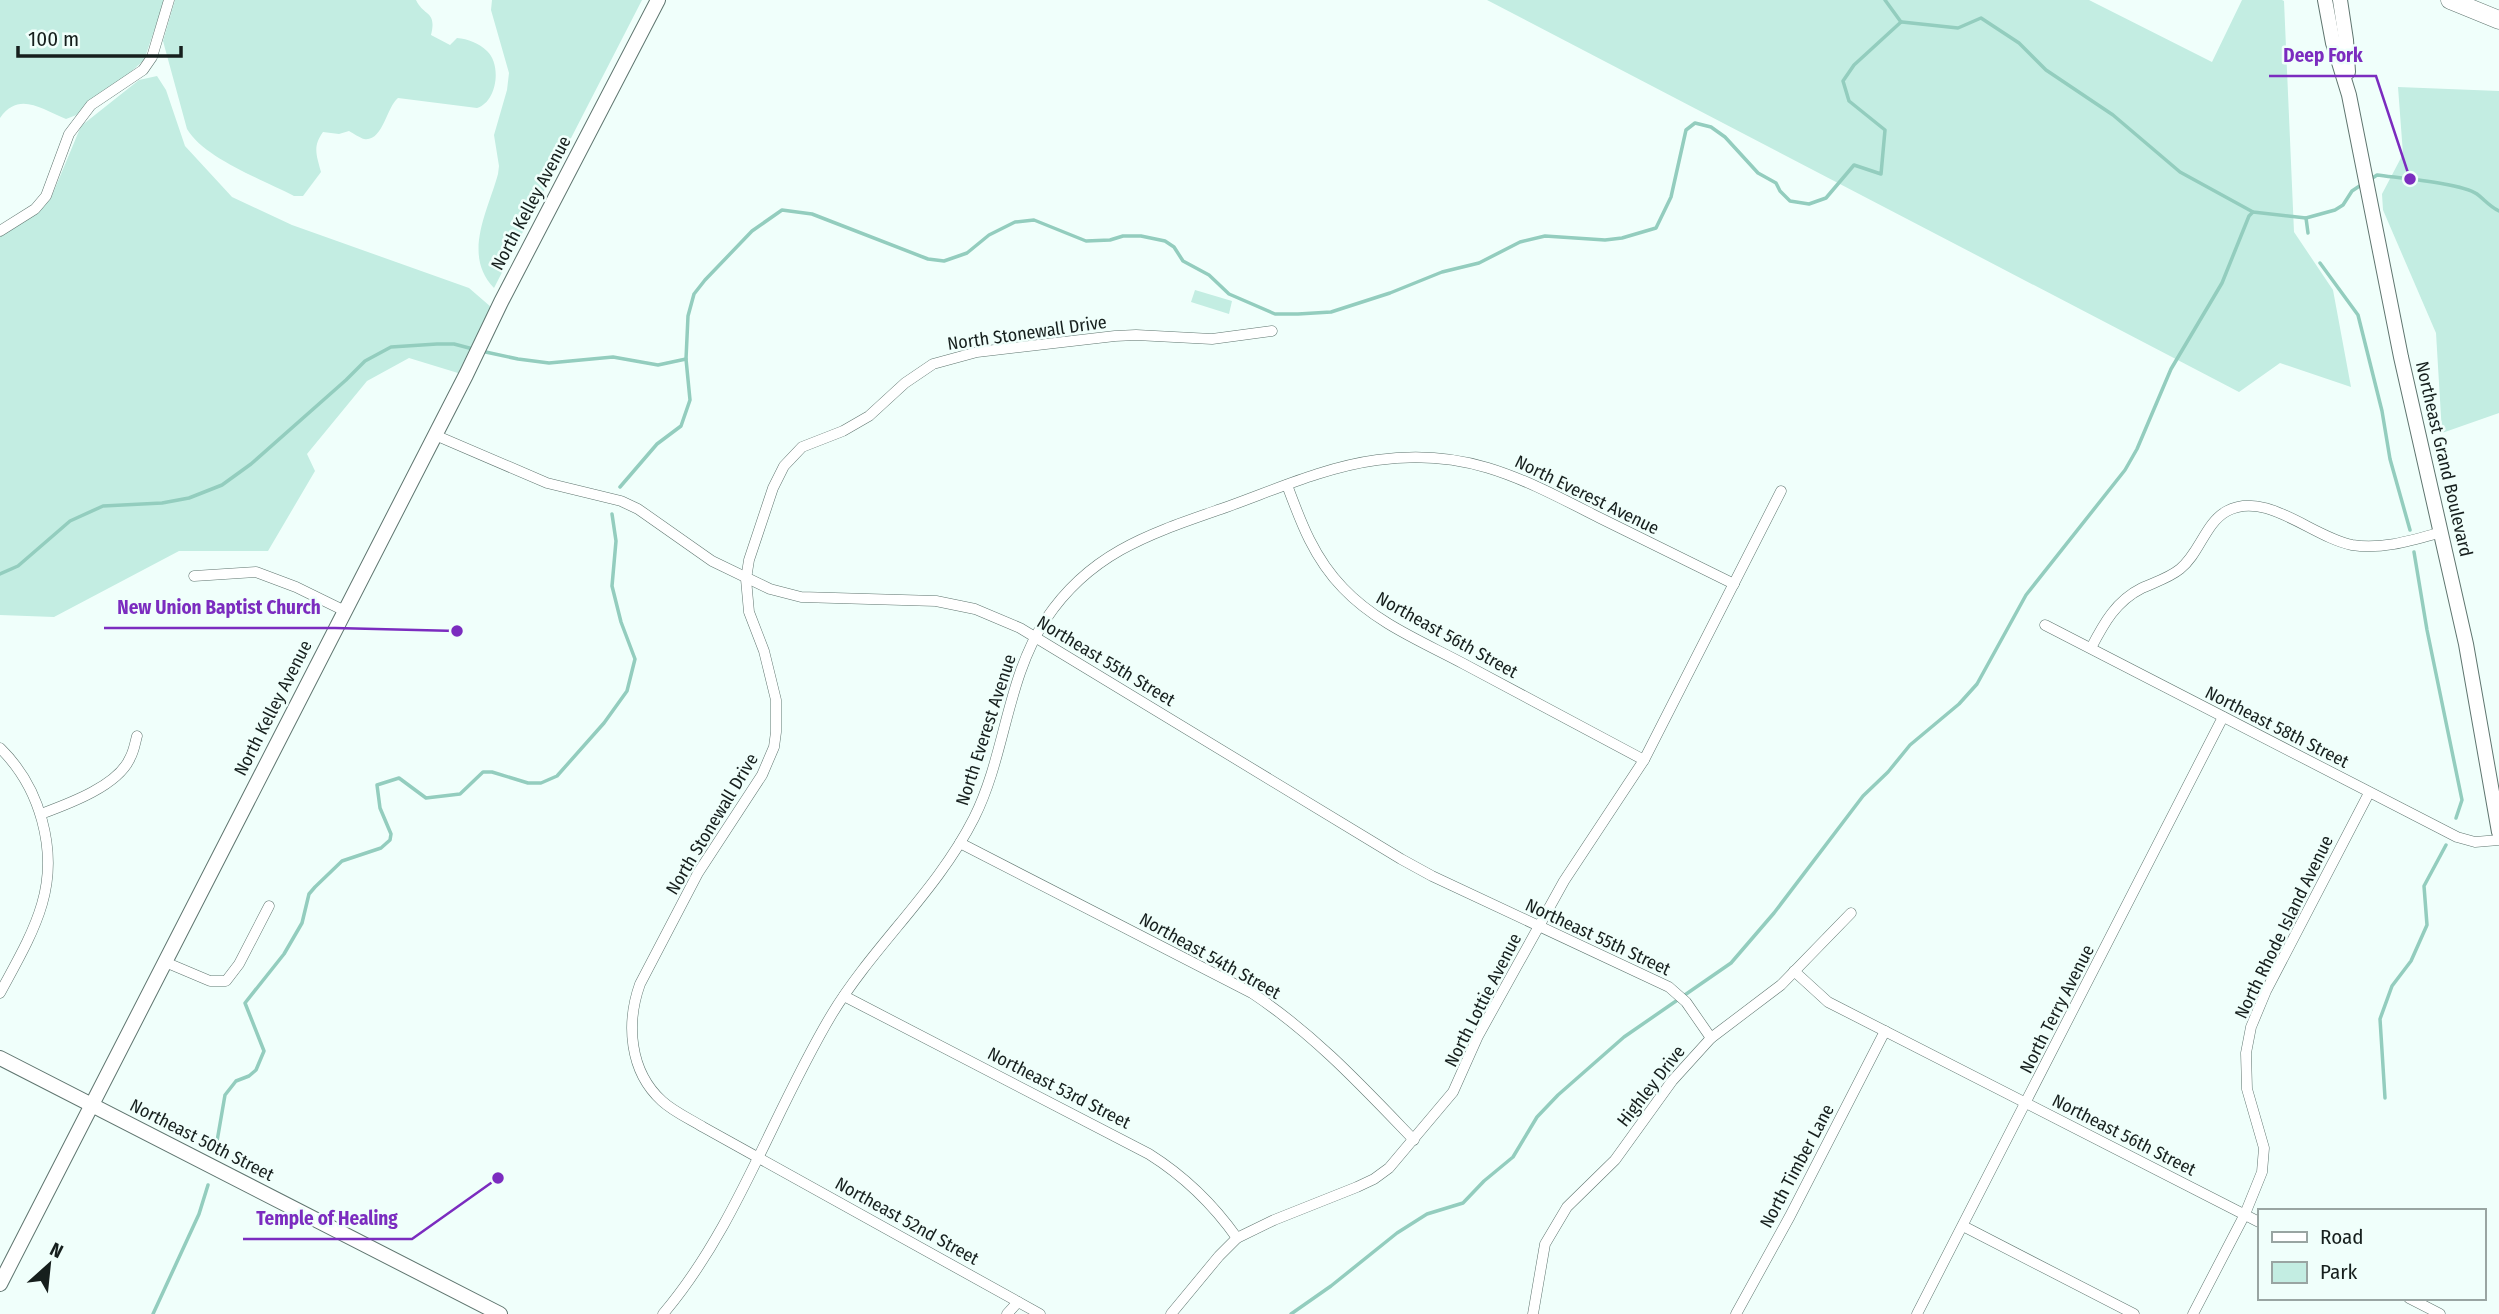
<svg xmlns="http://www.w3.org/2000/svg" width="2499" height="1314" font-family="'Fira Sans Condensed',sans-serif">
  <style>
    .green { fill: #c3ede2 }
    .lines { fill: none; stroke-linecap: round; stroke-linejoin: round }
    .stream { stroke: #93cdbe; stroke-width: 3.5 }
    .street-casing { stroke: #5f756f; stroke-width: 11 }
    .secondary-casing { stroke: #5f756f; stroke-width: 16 }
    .highway-casing { stroke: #5f756f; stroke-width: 19 }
    .street { stroke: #fff; stroke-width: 10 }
    .secondary { stroke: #fff; stroke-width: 14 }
    .highway { stroke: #fff; stroke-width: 18 }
    .labels { text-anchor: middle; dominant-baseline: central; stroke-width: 5; stroke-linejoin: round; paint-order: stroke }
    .street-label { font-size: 18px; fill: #161f1d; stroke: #f0fffb }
    .leader { fill: none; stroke: #7b2cbf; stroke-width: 2.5 }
    .callout-dot { fill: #7b2cbf; stroke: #f0fffb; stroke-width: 2.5 }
    .callout-label { font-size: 19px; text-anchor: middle; font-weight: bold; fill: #7b2cbf; stroke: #f0fffb; stroke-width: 5; stroke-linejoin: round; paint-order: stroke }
  </style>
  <rect width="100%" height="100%" fill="#f0fffb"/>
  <g class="green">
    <path d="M0 0H164V2L144 60 123 79 90 100 79 114 66 119C41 109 19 91 0 118Z"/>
    <path d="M175 0H416C424 17 437 10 431 35L450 45 457 38C468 39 479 43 487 51 502 65 497 102 477 108L398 98C386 108 383 142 364 139 360 138 353 133 349 131L339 134 323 132C312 147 317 156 321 172L303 196H294C263 180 204 158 187 129L163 41Z"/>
    <path d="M492 0H642L494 288C462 255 488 211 498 174L499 166 494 135 507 90 509 73 491 10Z"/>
    <path d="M1487 0H2089L2212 62 2242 0H2282L2284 1 2294 232 2333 290 2351 387 2280 363 2239 392Z"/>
    <path d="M157 76 166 90 185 146 232 197 292 225 469 288 491 307 458 373 409 358 367 381 307 454 315 471 268 551H179L54 617 0 615V235L51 198 81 126 139 80Z"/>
    <path d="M2398 87 2499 91V413L2442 433 2436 333 2383 210 2382 194 2403 154Z"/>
    <path d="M1195 290 1232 301 1229 314 1191 302Z"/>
  </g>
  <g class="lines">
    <g class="stream">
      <path d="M1885 0 1901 22"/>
      <path d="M1902 22 1958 28 1981 18 2019 43 2046 70 2113 115 2180 172 2253 212 2306 218 2335 210 2343 205 2352 191 2361 185"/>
      <path d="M2371 179 2377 175C2398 178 2462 183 2477 194 2485 200 2489 206 2499 211"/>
      <path d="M2306 218 2308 233"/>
      <path d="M2320 263 2358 315 2382 411 2390 459 2410 530"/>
      <path d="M481 351 518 359 549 363 613 357 658 365 686 359"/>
      <path d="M620 487 657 444 681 426 690 400 686 359 688 316 694 294 705 280 752 231 782 210 812 214 928 259 944 261 967 253 989 235 1015 222 1034 220 1086 241 1110 240 1123 236H1141L1165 241 1174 247 1183 261 1209 275 1229 294 1275 314H1298L1331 312 1390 293 1442 272 1479 263 1520 242 1545 236 1605 240 1622 238 1656 228 1671 197 1686 130 1695 123 1711 127 1725 137 1758 173 1776 183 1780 191 1790 201 1809 204 1826 198 1854 165 1881 174 1885 130 1849 101 1843 81 1854 65 1901 22"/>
      <path d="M2414 552 2427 630 2462 800 2456 818"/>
      <path d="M0 574 18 566 70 521 103 506 162 503 189 498 222 485 251 464 346 380 365 361 391 347 437 344H454L473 349"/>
      <path d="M2385 1098 2380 1019 2392 986 2411 961 2427 925 2424 886 2446 845"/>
      <path d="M216 1147 225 1095 236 1081 249 1076 256 1070 264 1051 245 1003 284 954 302 923 309 894 315 887 342 861 381 848 390 840 391 834 380 808 377 785 399 778 426 798 460 794 483 772H492L528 783H541L557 776 604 723 627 691 635 659 621 622 612 586 616 541 612 514"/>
      <path d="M153 1314 199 1214 208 1185"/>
      <path d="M1291 1314 1331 1286 1397 1233 1427 1214 1463 1203 1484 1181 1513 1157 1537 1117 1558 1095 1624 1037 1731 963 1774 913 1863 796 1888 772 1910 745 1959 704 1977 684 2026 595 2125 470 2137 449 2171 369 2222 283 2249 216 2253 212"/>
    </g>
    <g class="street-casing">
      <g id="street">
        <path d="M0 231 35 209 46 196 69 134 91 105 143 70 152 57 169 0"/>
        <path d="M435 435 547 483 621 501 638 509 712 561 770 589 801 597 936 601 975 609 1020 628 1401 859 1432 876 1669 987 1686 1002 1711 1038"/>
        <path d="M1287 485C1301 523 1314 558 1343 588 1376 623 1423 642 1464 664 1524 696 1584 728 1644 760"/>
        <path d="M194 576 256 572 296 587 345 611"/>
        <path d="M2045 625 2457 837 2475 842 2499 840"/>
        <path d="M2091 648C2104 623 2116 601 2142 588 2155 582 2169 578 2180 569 2200 553 2205 523 2227 511 2266 490 2312 537 2352 545 2382 550 2413 540 2442 532"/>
        <path d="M0 748C40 787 58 850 42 904 33 935 15 965 0 993"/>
        <path d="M41 814C68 804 118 786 130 758 134 751 135 743 137 736"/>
        <path d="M960 843 1252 993C1315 1035 1362 1086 1414 1140"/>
        <path d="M165 962 210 981H226L239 964 269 906"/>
        <path d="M1794 971 1828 1002 2259 1222"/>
        <path d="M844 996 1149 1154C1184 1176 1213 1204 1237 1238"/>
        <path d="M1963 1226 2134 1314"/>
        <path d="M2409 1298 2440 1314"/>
        <path d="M663 1314C737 1227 773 1112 832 1014 874 945 937 891 974 818 1006 754 1006 679 1046 619 1090 553 1149 534 1221 509 1272 491 1324 467 1377 460 1467 447 1523 479 1600 518 1645 540 1689 562 1734 584"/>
        <path d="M1007 1314 1018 1302"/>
        <path d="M1040 1314 703 1127C690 1119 674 1112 662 1101 629 1071 626 1023 640 984L698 873 762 775 774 747 776 732V700L764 651 749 612 746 579 749 560 773 488 784 466 802 447 843 431 869 416 905 383 933 364 977 352 1115 336 1136 335 1212 339 1272 331"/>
        <path d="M1171 1314 1219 1256 1237 1238 1274 1220 1357 1187 1374 1179 1389 1168 1453 1092 1478 1036 1564 881 1644 760 1781 491"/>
        <path d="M1533 1314 1545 1244 1567 1207 1615 1160 1672 1081 1711 1038 1781 985 1851 913"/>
        <path d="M1736 1314 1790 1216 1885 1031"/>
        <path d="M1917 1314 2223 717"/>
        <path d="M2193 1314 2245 1214 2262 1172 2264 1148 2247 1089 2246 1053 2251 1027 2266 991 2369 793"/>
      </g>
    </g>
    <g class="secondary-casing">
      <g id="secondary">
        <path d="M2325 0 2333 43 2349 95 2401 357 2466 644 2499 832"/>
        <path d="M2340 0 2346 40 2348 72"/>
        <path d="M0 1058 500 1314"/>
        <path d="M0 1284 466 375 501 302 658 0"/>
      </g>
    </g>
    <g class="highway-casing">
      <path id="highway" d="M2450 0 2499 20"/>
    </g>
    <use href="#street" class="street"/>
    <use href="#secondary" class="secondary"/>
    <use href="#highway" class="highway"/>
  </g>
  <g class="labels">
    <g class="street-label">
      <text transform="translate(531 203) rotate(-62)">North Kelley Avenue</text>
      <text transform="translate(1027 333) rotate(-8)">North Stonewall Drive</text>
      <text transform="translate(2444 459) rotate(77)">Northeast Grand Boulevard</text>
      <text transform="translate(1587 495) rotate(26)">North Everest Avenue</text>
      <text transform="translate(1447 635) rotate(29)">Northeast 56th Street</text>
      <text transform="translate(1106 661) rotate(31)">Northeast 55th Street</text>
      <text transform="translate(273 708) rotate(-63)">North Kelley Avenue</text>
      <text transform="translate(2277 727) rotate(27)">Northeast 58th Street</text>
      <text transform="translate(986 730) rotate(-72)">North Everest Avenue</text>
      <text transform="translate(712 824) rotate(-59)">North Stonewall Drive</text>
      <text transform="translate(2284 927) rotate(-64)">North Rhode Island Avenue</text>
      <text transform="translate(1598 937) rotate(25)">Northeast 55th Street</text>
      <text transform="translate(1210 956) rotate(29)">Northeast 54th Street</text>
      <text transform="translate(1483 1000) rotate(-63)">North Lottie Avenue</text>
      <text transform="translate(2057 1009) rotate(-63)">North Terry Avenue</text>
      <text transform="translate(1651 1086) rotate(-52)">Highley Drive</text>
      <text transform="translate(1059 1088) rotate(27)">Northeast 53rd Street</text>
      <text transform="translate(2124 1135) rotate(27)">Northeast 56th Street</text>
      <text transform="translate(202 1140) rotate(27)">Northeast 50th Street</text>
      <text transform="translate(1797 1166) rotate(-62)">North Timber Lane</text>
      <text transform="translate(907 1221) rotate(29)">Northeast 52nd Street</text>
    </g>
  </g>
  <path class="leader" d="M2410 179L2376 76H2269M457 631L335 628H104M498 1178L412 1239H243"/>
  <g class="callout-dot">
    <circle cx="2410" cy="179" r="7"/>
    <circle cx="457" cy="631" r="7"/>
    <circle cx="498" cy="1178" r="7"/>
  </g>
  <g class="callout-label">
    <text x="2323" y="62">Deep Fork</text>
    <text x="219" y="614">New Union Baptist Church</text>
    <text x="327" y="1225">Temple of Healing</text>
  </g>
  <rect x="2258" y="1209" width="228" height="91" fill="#f0fffb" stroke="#99a5a2" stroke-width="2"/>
  <rect x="2272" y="1232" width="35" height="10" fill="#ffffff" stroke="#99a5a2" stroke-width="2"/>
  <text x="2320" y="1244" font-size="21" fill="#161f1d">Road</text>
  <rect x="2272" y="1262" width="35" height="21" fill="#c3ede2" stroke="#99a5a2" stroke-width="2"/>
  <text x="2320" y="1279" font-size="21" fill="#161f1d">Park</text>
  <g transform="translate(49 1265) rotate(27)" stroke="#f0fffb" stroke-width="5" paint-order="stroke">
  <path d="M0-5L12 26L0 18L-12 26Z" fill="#161f1d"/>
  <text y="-10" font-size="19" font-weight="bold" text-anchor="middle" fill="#161f1d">N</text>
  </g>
  <path d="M18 46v10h163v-10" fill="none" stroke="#161f1d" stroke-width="3.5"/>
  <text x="28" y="46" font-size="21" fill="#161f1d" stroke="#f0fffb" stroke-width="5" paint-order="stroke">100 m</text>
</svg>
